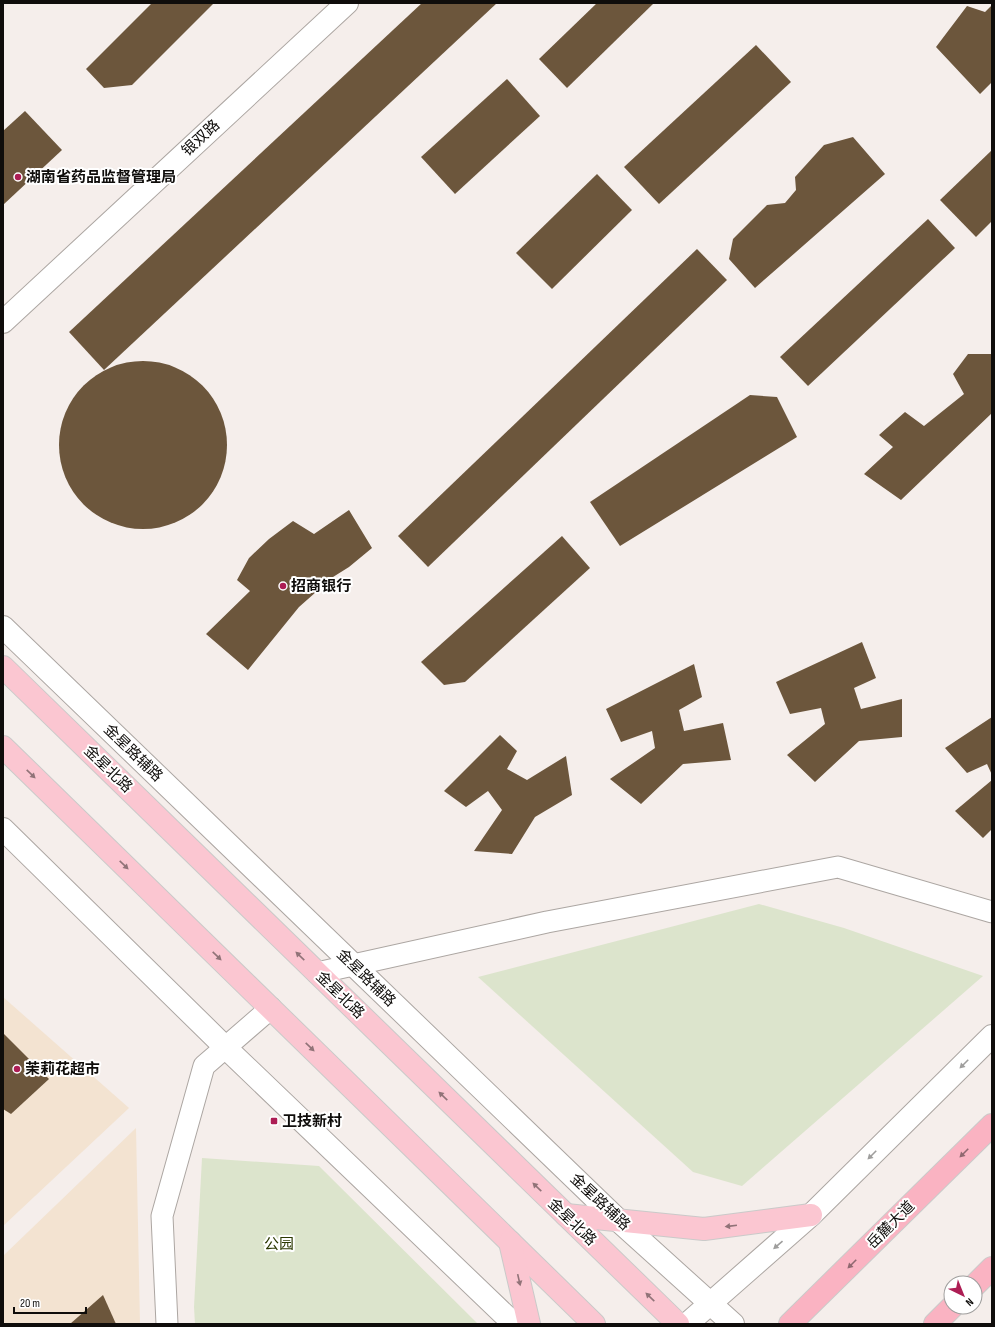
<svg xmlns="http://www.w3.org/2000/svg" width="995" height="1327" font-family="'Sofia Sans Condensed','Noto Sans SC',sans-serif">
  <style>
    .commercial { fill: #f3e3d1 }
    .green { fill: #dce4cc }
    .building { fill: #6c563c }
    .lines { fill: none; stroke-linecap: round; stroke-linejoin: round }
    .minor-casing { stroke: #aca6a2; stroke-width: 23 }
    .tertiary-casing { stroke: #aca6a2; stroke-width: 24 }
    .primary-casing { stroke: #cacac9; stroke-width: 24 }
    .trunk-casing { stroke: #cacac9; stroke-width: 24 }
    .minor { stroke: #fff; stroke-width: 21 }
    .tertiary { stroke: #fff; stroke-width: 22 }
    .primary { stroke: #fbc6d1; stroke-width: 22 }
    .trunk { stroke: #fab3c2; stroke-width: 22 }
    .oneway { fill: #917378 }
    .oneway2 { fill: #9f9e9d }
    .oneway3 { fill: #906870 }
    .poi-dot { fill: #ad1d54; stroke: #fff; stroke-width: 1.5 }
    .labels { text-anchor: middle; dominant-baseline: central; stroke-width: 4; stroke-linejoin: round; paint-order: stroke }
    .street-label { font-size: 15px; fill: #0f0d0b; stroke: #fff }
    .poi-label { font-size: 15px; font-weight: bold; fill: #0f0d0b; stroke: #fff; text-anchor: start }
    .park-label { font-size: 15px; fill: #2b3800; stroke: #fff }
  </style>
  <rect width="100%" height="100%" fill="#f5eeeb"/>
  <g class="commercial">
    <path d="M3 997 129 1108 3 1226Z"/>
    <path d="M136 1128 140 1324H3V1256Z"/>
  </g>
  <g class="green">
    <path d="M759 904 844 928 983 976 742 1186 693 1172 478 977Z"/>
    <path d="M202 1158 319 1166 478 1324H195L194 1307Z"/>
  </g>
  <g class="building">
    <path d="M152 3H214L132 85 104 88 86 69Z"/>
    <path d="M422 3H497L104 370 69 332Z"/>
    <path d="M597 3H654L567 88 539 59Z"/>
    <path d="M992 5V82L980 94 936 47 967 6 985 12Z"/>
    <path d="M756 45 791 82 659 204 624 167Z"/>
    <path d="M507 79 540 116 455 194 421 157Z"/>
    <path d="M25 111 62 150 3 205V131Z"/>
    <path d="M853 137 885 174 755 288 729 259 733 239 767 205 785 203 796 190 795 177 824 145Z"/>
    <path d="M992 150V221L976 237 940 200Z"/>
    <path d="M597 174 632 210 552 289 516 253Z"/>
    <path d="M928 219 955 248 808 386 780 357Z"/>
    <path d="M697 249 727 280 428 567 398 536Z"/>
    <path d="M968 354H992V413L901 500 864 474 893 447 879 435 905 412 924 426 964 394 953 374Z"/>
    <circle cx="143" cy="445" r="84"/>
    <path d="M750 395 777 397 797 437 620 546 590 502Z"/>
    <path d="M349 510 372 548 349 567 333 577 299 607 248 670 206 634 250 591 237 580 249 558 269 539 293 521 314 534Z"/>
    <path d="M562 536 590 568 465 682 444 685 421 662Z"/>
    <path d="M862 642 876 678 854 688 861 709 902 699V737L859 741 815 782 787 755 825 724 821 708 790 714 776 682Z"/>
    <path d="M694 664 702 697 679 710 684 731 723 723 731 760 683 764 641 804 610 779 655 748 652 731 621 742 606 709Z"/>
    <path d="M992 717V775L987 764 967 773 945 748Z"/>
    <path d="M500 735 517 751 507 769 527 780 566 756 572 795 535 817 512 854 474 851 502 810 488 791 466 807 444 791Z"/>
    <path d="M992 780V829L983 838 955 811Z"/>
    <path d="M3 1033 49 1079 11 1114 3 1109Z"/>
    <path d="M103 1295 116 1324H70Z"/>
  </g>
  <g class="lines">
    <g class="minor-casing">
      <g id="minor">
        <path d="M317 973 547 922 838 867 992 912"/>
        <path d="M167 1324 162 1216 204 1066 271 1008"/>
      </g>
    </g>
    <g class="tertiary-casing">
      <g id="tertiary">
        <path d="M3 322 347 3"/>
        <path d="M3 627 619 1221 733 1324"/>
        <path d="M3 829 226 1048 514 1324"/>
        <path d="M687 1324 811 1215 992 1036"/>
      </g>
    </g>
    <g class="primary-casing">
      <g id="primary">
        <path d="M3 667 678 1324"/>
        <path d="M3 747 594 1324"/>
        <path d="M566 1215 704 1229 811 1215"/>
        <path d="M510 1242 529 1324"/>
      </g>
    </g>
    <g class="trunk-casing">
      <g id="trunk">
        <path d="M975 1285 992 1268"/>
        <path d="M790 1324 992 1125"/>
        <path d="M935 1324 952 1307"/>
      </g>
    </g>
    <use href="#minor" class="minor"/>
    <use href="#tertiary" class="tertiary"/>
    <use href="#primary" class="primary"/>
    <use href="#trunk" class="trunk"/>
  </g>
  <defs><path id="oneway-solid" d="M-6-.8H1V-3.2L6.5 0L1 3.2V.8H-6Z"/></defs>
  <g class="oneway">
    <use href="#oneway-solid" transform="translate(31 774) rotate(44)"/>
    <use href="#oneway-solid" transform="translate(124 865) rotate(44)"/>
    <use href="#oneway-solid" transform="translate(217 956) rotate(44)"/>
    <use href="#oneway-solid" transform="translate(300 956) rotate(-136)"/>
    <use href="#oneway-solid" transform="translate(310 1047) rotate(44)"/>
    <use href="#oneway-solid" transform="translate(443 1096) rotate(-136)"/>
    <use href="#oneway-solid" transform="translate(537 1187) rotate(-136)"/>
    <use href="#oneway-solid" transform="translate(731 1226) rotate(173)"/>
    <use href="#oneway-solid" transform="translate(519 1280) rotate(77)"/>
    <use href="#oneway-solid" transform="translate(650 1297) rotate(-136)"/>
  </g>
  <g class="oneway2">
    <use href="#oneway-solid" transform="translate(964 1064) rotate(135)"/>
    <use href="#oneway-solid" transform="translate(872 1155) rotate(135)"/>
    <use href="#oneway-solid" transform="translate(778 1245) rotate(139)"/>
  </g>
  <g class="oneway3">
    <use href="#oneway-solid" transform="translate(964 1153) rotate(135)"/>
    <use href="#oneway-solid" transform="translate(852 1264) rotate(135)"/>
  </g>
  <g class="poi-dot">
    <circle cx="18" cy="177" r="4"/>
    <circle cx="283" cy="586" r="4"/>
    <circle cx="17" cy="1069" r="4"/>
    <rect x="270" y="1117" width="8" height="8" rx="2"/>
  </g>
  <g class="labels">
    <g class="street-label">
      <text transform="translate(201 138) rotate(-43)">银双路</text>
      <text transform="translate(133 753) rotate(44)">金星路辅路</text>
      <text transform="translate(108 769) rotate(44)">金星北路</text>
      <text transform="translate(366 978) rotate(44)">金星路辅路</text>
      <text transform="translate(340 995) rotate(44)">金星北路</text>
      <text transform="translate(600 1202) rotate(43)">金星路辅路</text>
      <text transform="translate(572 1222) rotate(44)">金星北路</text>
      <text transform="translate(891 1225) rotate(-45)">岳麓大道</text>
    </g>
    <g class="poi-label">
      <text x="26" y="177">湖南省药品监督管理局</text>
      <text x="291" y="586">招商银行</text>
      <text x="25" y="1069">茉莉花超市</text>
      <text x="282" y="1121">卫技新村</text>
    </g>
    <g class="park-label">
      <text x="279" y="1244">公园</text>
    </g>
  </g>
  <rect width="995" height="1327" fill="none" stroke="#0f0d0b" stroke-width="8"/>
  <g transform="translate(963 1295) rotate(137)"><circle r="19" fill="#ffffff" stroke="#9f9e9d"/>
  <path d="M0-3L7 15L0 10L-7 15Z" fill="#ad1d54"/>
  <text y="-6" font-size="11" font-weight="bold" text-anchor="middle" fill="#0f0d0b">N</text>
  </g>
  <path d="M14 1307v6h72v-6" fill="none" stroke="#0f0d0b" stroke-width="2"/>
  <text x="20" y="1307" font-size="12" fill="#0f0d0b" stroke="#ffffff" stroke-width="3" paint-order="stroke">20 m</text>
</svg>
